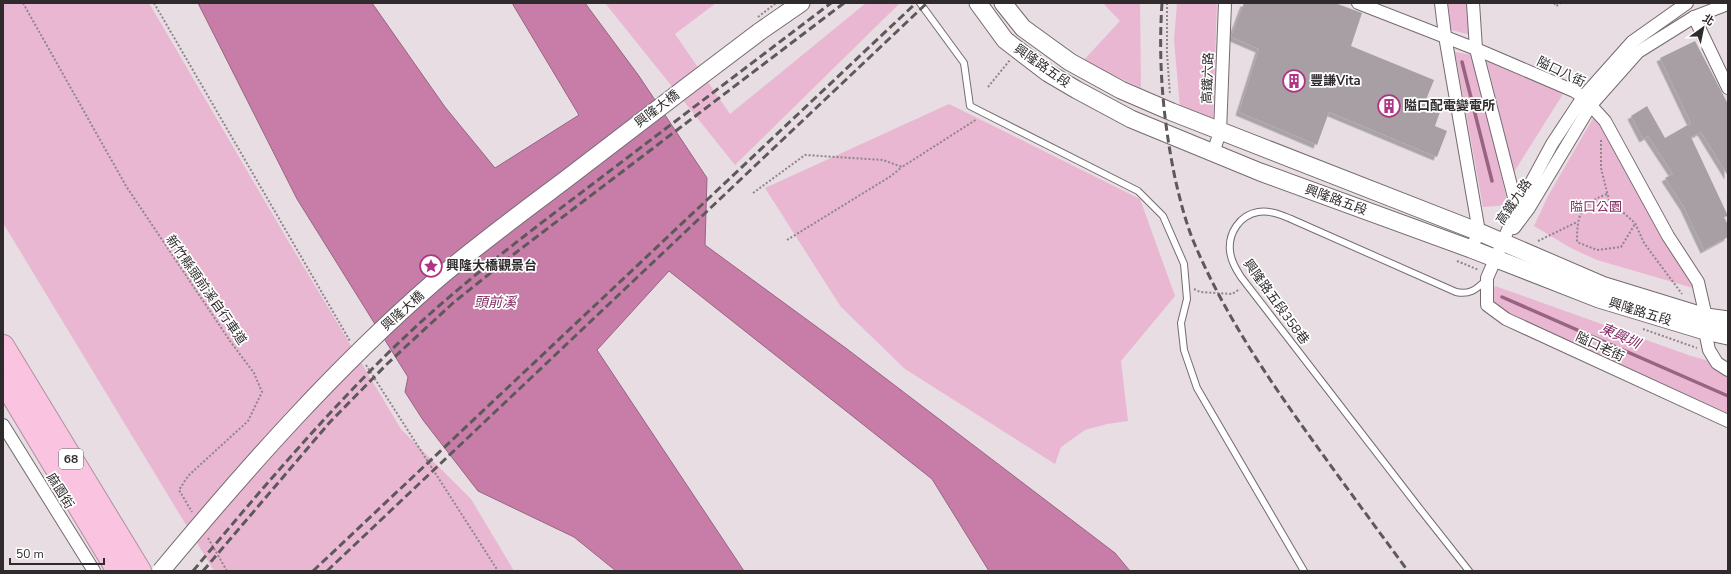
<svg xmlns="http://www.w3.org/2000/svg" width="1731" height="574" font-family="'Nunito Sans','Noto Sans TC',sans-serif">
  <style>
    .green { fill: #e9b7d2 }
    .water { fill: #c77da7; stroke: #996482 }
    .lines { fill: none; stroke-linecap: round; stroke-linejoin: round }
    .stream { stroke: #996482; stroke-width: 3.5 }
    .building { fill: #a89fa4; filter: url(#shadow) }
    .lane-casing { stroke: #746b70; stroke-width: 8 }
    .street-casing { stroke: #746b70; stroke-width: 14 }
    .secondary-casing { stroke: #746b70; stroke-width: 19 }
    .highway-casing { stroke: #b38ea2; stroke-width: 24 }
    .path { stroke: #8d868a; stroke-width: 2; stroke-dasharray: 2 2; stroke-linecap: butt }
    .lane { stroke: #fff; stroke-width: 6 }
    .street { stroke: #fff; stroke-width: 12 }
    .secondary { stroke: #fff; stroke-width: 17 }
    .highway { stroke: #fac4e1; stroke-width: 22 }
    .rail { stroke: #5d585a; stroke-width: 3; stroke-dasharray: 8 4; stroke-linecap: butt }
    .lane-bridge-casing { stroke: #746b70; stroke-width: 8; stroke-linecap: butt }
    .secondary-bridge-casing { stroke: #746b70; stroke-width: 19; stroke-linecap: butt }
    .path-bridge { stroke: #8d868a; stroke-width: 2; stroke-dasharray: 2 2; stroke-linecap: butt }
    .lane-bridge { stroke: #fff; stroke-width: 6 }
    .secondary-bridge { stroke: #fff; stroke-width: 17 }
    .labels { text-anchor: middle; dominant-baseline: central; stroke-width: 3.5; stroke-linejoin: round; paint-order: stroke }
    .shield { fill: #fff; stroke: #6d6b6c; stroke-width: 1 }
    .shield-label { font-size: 12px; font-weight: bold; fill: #2f2b2d }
    .street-label { font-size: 13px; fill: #2f2b2d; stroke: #fff }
    .poi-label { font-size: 13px; font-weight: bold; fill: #2f2b2d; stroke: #fff; text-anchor: start }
    .park-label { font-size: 13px; fill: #883168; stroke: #fff }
    .water-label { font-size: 14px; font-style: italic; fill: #822a62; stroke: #fff }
  </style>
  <defs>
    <filter id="shadow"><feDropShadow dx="-3.5" dy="3.5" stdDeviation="0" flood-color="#0004"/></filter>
  </defs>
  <rect width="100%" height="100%" fill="#e7dde2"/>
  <g class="green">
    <path d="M3 3H149L287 239 401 429 471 499 514 571H214L3 223Z"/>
    <path d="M605 3H716L675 34 730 114 866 3H900L735 165Z"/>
    <path d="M1103 3H1140L1141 88 1083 61 1120 21Z"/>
    <path d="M1177 3H1217L1213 118 1180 108 1174 40Z"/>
    <path d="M1448 3H1467L1471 35 1451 30Z"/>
    <path d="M1455 52 1473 55 1508 205 1483 207Z"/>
    <path d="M1486 58 1563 94 1514 172Z"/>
    <path d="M949 104 1140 199 1175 296 1121 361 1128 421 1107 424 1085 430 1061 447 1055 464 905 369 841 307 765 188Z"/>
    <path d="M1595 115 1700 290 1597 260 1571 248 1534 226 1548 196Z"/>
    <path d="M1495 286 1691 356 1728 366V413L1510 316 1491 302Z"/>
  </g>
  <path class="water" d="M198 3H372L445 107 495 168 579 115 512 3H585L639 76 707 178 705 245 847 349 1115 553 1130 571H989L932 479 669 271 597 350 744 571H616L574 537 478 491 423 420 405 392 408 377 297 199Z"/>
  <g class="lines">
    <g class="stream">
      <path d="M1462 62 1492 181"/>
      <path d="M1502 297 1728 396"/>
    </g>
  </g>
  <g class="building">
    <path d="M1244 3H1335L1362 13 1351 46 1434 80 1425 102 1441 109 1435 126 1447 131 1437 157 1329 112 1317 145 1239 112 1259 49 1231 37Z"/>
    <path d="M1695 41 1728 104V176L1701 132 1691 137 1728 216 1724 217 1728 225V237L1704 250 1684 207 1665 178 1673 174 1648 136 1643 139 1631 116 1647 106 1665 138 1691 123 1660 58Z"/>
  </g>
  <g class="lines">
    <g class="lane-casing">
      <g id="lane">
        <path d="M920 3 964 63 970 106 1138 191 1163 216 1184 264 1187 299 1181 323 1184 350 1197 388 1304 571"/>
        <path d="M1291 219 1456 292C1469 295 1476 290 1486 280"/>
        <path d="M1420 509 1469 571"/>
      </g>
    </g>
    <g class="street-casing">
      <g id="street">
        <path d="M1358 3 1476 49 1574 91 1583 97 1605 121 1668 236 1698 282 1706 317 1705 331 1709 350 1717 363 1728 370"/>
        <path d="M1441 3 1445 36 1479 232 1471 249"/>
        <path d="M1473 3 1476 49 1517 209"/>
        <path d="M1687 3 1632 42 1583 97 1552 144 1517 209 1487 278V305L1506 319 1728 421"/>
        <path d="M1694 17 1728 88"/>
        <path d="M1213 153 1220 132 1225 3"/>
        <path d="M1514 228 1529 208 1591 105 1638 52 1694 17 1728 4"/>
        <path d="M3 425 94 571"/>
      </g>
    </g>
    <g class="secondary-casing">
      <g id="secondary">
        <path d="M978 3 1005 40 1048 73 1077 90 1131 119 1260 172 1471 249 1599 299 1705 331 1728 336"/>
        <path d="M1003 3 1023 28 1070 62 1121 90 1172 112 1479 232 1602 285 1706 317 1728 320"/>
        <path d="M759 32 801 3"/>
      </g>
    </g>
    <g class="highway-casing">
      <g id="highway">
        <path d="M3 346 140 571"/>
        <path d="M3 380 118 571"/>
      </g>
    </g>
    <g class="path">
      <path d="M23 3 126 186 230 341 254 373 262 392 248 421 188 476 179 490 192 512"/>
      <path d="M154 3 350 341"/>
      <path d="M1167 3V53L1170 95"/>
      <path d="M1554 3 1556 6 1561 3"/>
      <path d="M988 87 1010 60"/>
      <path d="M1601 140V168L1609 200 1635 223 1644 243 1682 294"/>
      <path d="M753 193 805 155 883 160 902 167 977 119"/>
      <path d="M1607 194C1580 204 1577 215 1577 242L1597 250 1621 247 1635 224"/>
      <path d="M787 240 891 176 902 167"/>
      <path d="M1538 241 1577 222"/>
      <path d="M1457 261 1479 270"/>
      <path d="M1254 281 1259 278"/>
      <path d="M1194 289 1200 292 1232 294 1240 289"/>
      <path d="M1643 329 1697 348"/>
      <path d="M366 365 498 571"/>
      <path d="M208 538 227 571"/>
    </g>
    <use href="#lane" class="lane"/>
    <use href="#street" class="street"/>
    <use href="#secondary" class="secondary"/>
    <use href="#highway" class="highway"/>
    <g class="rail">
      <path d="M1162 3C1158 62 1163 120 1175 178 1180 200 1186 224 1195 245 1224 313 1265 374 1308 434 1341 480 1374 525 1408 571"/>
      <path d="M193 571C254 498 315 426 382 359 447 294 521 238 594 183 673 123 752 63 831 3"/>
      <path d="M203 571 330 422 388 363 453 303 514 254 844 3"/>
      <path d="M313 571 916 3"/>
      <path d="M327 571 927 3"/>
    </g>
    <g class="lane-bridge-casing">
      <path id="lane-bridge" d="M1291 219C1281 215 1270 210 1258 212 1240 215 1228 233 1230 251 1231 261 1236 269 1241 277L1420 509"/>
    </g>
    <g class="secondary-bridge-casing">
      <path id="secondary-bridge" d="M161 571C246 469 334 369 434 282 476 246 521 213 565 180 630 130 694 81 759 32"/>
    </g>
    <path class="path-bridge" d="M758 17 776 3"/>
    <use href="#lane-bridge" class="lane-bridge"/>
    <use href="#secondary-bridge" class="secondary-bridge"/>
  </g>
  <defs>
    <g id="building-ring" transform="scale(1.15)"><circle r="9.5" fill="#fff" stroke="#b03484" stroke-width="1.5"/><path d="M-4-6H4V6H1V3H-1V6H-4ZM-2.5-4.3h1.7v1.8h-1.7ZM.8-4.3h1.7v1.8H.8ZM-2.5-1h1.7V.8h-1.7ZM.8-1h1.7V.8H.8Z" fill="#b03484"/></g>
    <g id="sight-ring" transform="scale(1.15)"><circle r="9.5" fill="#fff" stroke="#b03484" stroke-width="1.5"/><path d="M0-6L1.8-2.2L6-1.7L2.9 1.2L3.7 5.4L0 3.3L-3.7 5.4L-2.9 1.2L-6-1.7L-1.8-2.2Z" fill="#b03484"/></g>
  </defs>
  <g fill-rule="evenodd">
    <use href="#building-ring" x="1294" y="81"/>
    <use href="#building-ring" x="1389" y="106"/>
    <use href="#sight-ring" x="431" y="266"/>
  </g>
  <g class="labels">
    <rect class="shield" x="59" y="449" width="24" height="20" rx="3"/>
    <g class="shield-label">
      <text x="71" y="459">68</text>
    </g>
    <g class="street-label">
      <text transform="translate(1042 66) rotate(35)">興隆路五段</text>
      <text transform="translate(1561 72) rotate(26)">隘口八街</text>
      <text transform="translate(1208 78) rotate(-88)">高鐵六路</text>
      <text transform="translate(657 109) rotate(-37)">興隆大橋</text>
      <text transform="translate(1336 200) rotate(20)">興隆路五段</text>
      <text transform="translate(1514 202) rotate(-56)">高鐵九路</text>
      <text transform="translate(206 290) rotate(55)">新竹縣頭前溪自行車道</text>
      <text transform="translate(1276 302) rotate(54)">興隆路五段358巷</text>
      <text transform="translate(403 311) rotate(-42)">興隆大橋</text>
      <text transform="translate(1640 312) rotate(17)">興隆路五段</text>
      <text transform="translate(1600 347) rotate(25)">隘口老街</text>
      <text transform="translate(60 491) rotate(58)">麻園街</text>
    </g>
    <g class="poi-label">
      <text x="1310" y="81">豐謙Vita</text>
      <text x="1404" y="106">隘口配電變電所</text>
      <text x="446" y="266">興隆大橋觀景台</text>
    </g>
    <g class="park-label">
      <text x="1596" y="207">隘口公園</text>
    </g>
    <g class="water-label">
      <text x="495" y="302">頭前溪</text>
      <text transform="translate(1620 336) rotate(24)">東興圳</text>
    </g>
  </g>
  <rect width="1731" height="574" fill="none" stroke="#2f2b2d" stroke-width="8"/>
  <g transform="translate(1703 28) rotate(33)" stroke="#ffffff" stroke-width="3" paint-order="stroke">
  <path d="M0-3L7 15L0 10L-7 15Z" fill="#2f2b2d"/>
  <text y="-6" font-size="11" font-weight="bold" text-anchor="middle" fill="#2f2b2d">北</text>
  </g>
  <path d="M10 558v6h94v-6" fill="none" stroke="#2f2b2d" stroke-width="2"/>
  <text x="16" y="558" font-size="12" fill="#2f2b2d" stroke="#ffffff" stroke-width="3" paint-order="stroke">50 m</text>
</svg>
